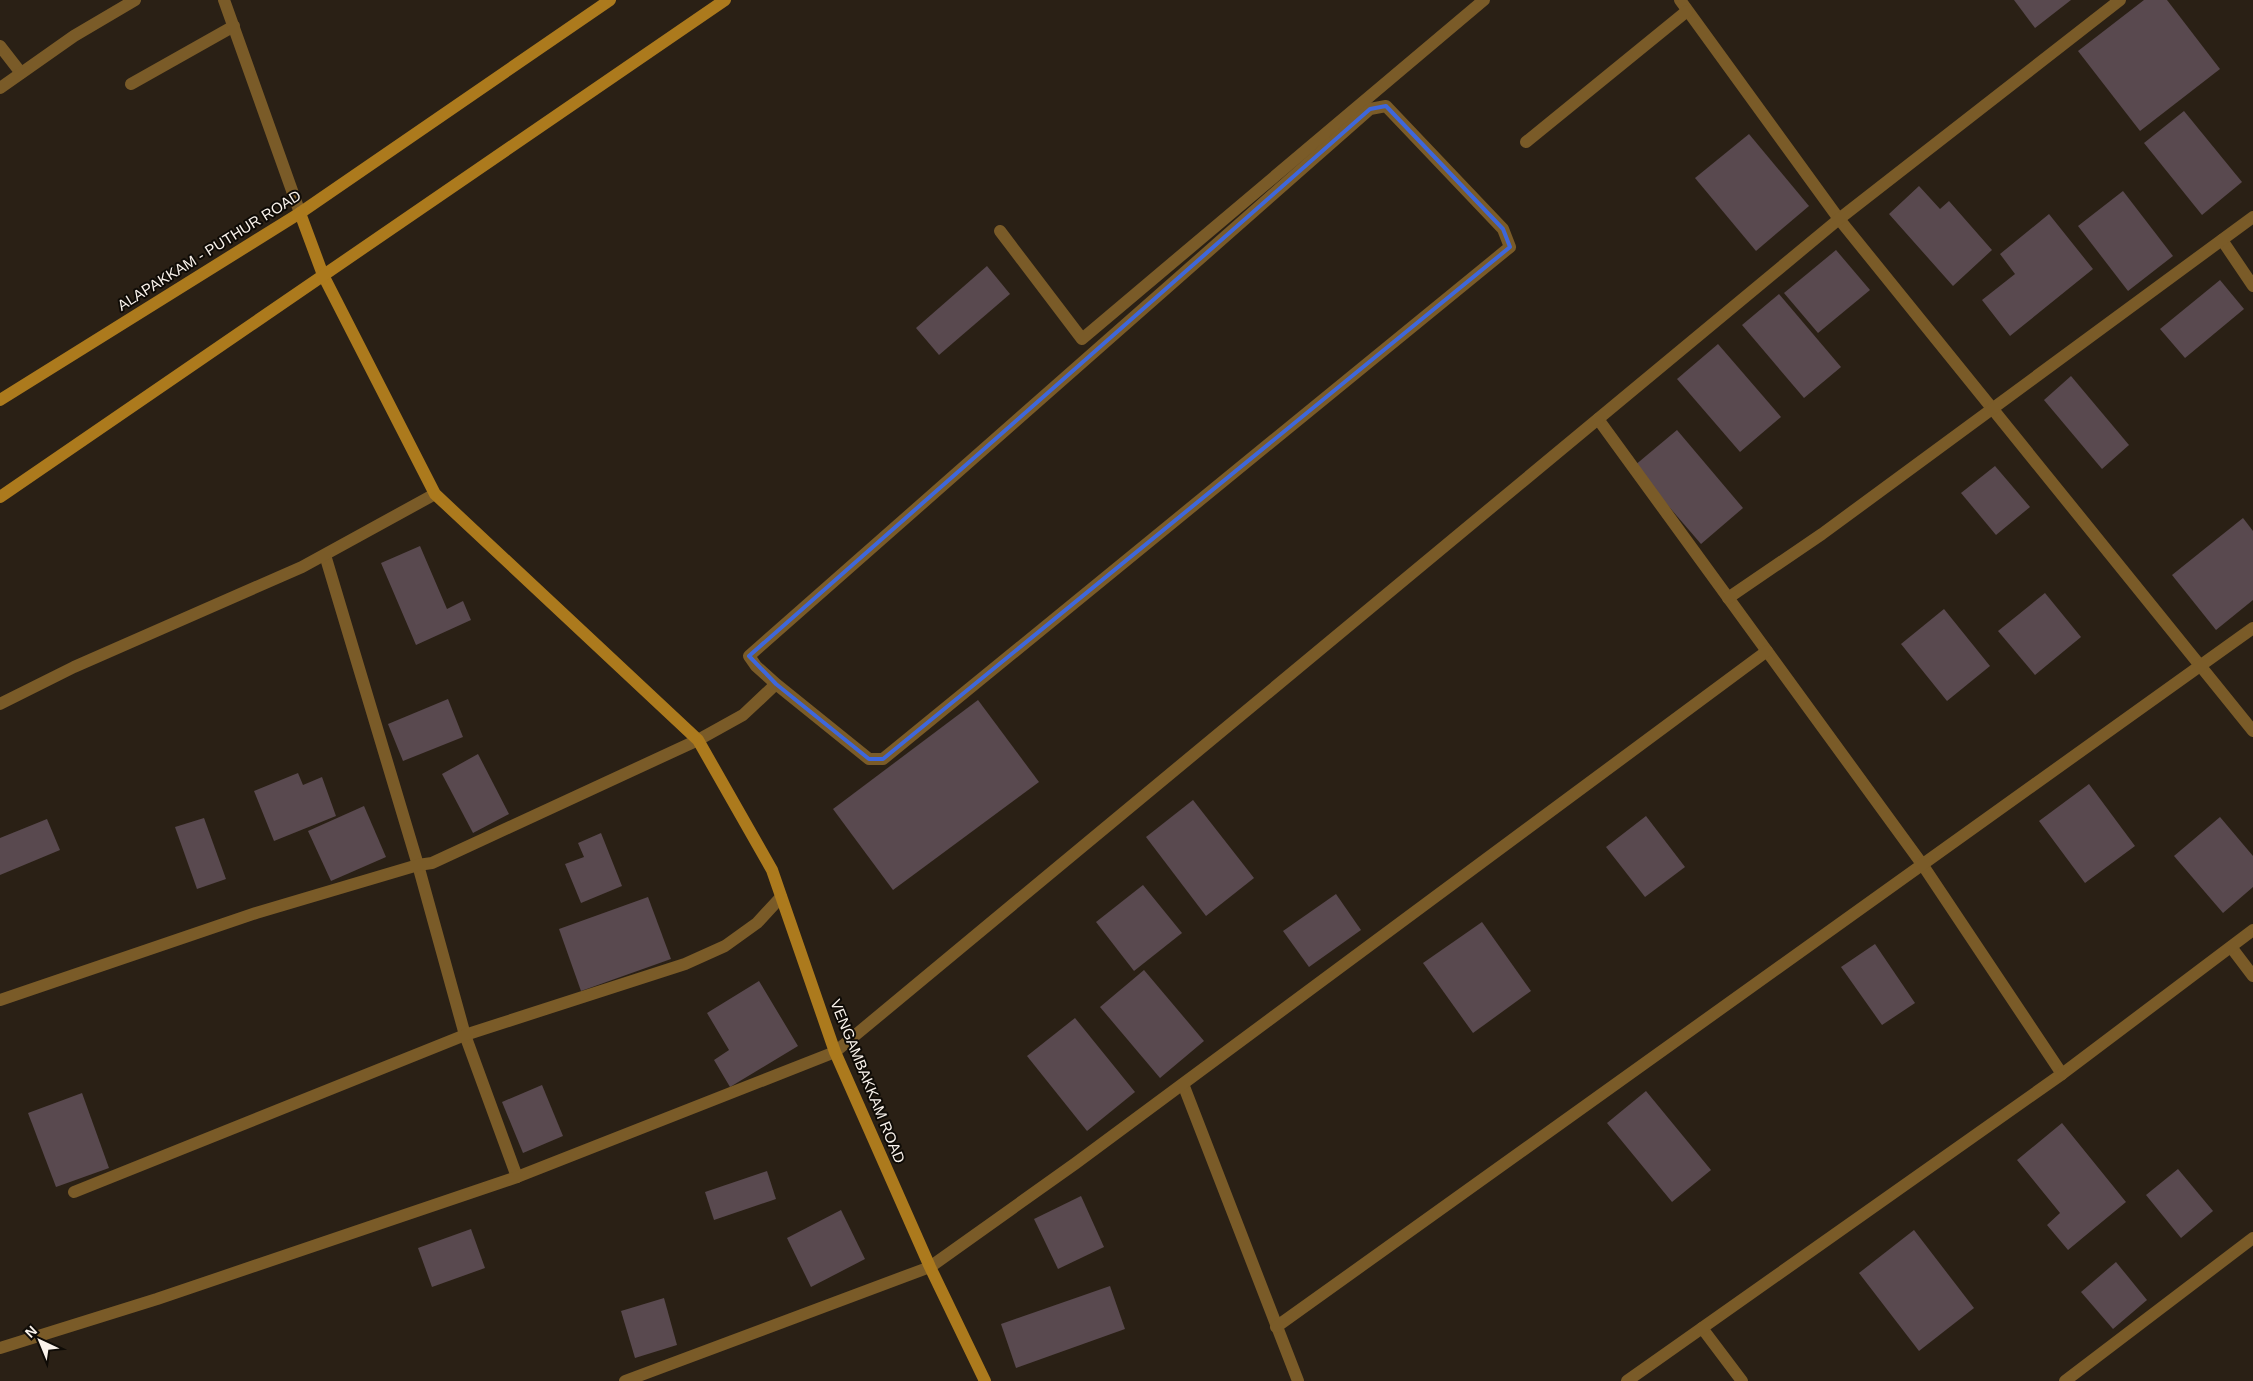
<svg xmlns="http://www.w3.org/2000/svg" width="2253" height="1381" font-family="Helvetica,sans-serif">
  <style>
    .building { fill: #59494f }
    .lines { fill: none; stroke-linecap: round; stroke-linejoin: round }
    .minor { stroke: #7a5b28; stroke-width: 12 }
    .tertiary { stroke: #7a5b28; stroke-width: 12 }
    .secondary { stroke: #ac7a1d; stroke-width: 12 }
    .marked { fill: none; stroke: #3e67db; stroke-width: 4; stroke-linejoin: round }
    .labels { text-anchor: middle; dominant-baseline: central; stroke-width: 4; stroke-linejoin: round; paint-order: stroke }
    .street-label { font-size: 15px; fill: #faf3ec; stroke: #0f0b06 }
  </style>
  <rect width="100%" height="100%" fill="#2a2015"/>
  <g class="building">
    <path d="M2014 0H2071L2035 28Z"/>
    <path d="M2144 0H2167L2220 69 2140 131 2078 51Z"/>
    <path d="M2184 111 2242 182 2202 215 2144 143Z"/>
    <path d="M1749 134 1809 206 1756 251 1695 178Z"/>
    <path d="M1919 186 1940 209 1949 201 1992 250 1953 286 1889 214Z"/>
    <path d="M2123 191 2173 256 2128 291 2078 226Z"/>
    <path d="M2049 214 2093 269 2010 336 1982 300 2015 274 2000 254Z"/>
    <path d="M1836 250 1870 290 1818 333 1784 293Z"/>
    <path d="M987 266 1010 294 939 355 916 328Z"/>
    <path d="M2220 280 2244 309 2185 358 2160 329Z"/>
    <path d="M1779 294 1841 367 1804 398 1742 325Z"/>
    <path d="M1718 344 1781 417 1740 452 1677 379Z"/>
    <path d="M2071 376 2129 445 2102 469 2044 400Z"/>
    <path d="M1677 430 1743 508 1701 544 1634 466Z"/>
    <path d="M1995 466 2030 507 1996 535 1961 493Z"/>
    <path d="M2243 518 2253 531V600L2216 630 2172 575Z"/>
    <path d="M420 546 447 609 463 601 471 620 416 645 381 563Z"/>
    <path d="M2045 593 2081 637 2035 675 1998 631Z"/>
    <path d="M1944 609 1990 666 1947 701 1901 644Z"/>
    <path d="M448 699 463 737 403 761 388 724Z"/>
    <path d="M978 700 1039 782 893 890 833 809Z"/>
    <path d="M478 754 509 814 473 833 442 774Z"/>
    <path d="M298 773 303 785 322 777 336 816 274 841 254 791Z"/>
    <path d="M2089 784 2135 846 2085 883 2039 821Z"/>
    <path d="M1193 800 1254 878 1206 916 1146 837Z"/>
    <path d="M364 806 386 857 331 881 308 831Z"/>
    <path d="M1646 816 1685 867 1645 897 1606 847Z"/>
    <path d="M2220 817 2253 856V887L2223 913 2174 856Z"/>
    <path d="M204 818 226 879 197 889 175 827Z"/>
    <path d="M47 819 60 850 0 875V838Z"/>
    <path d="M601 833 622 886 581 903 565 864 584 857 578 843Z"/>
    <path d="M1143 885 1182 933 1134 971 1096 922Z"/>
    <path d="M1336 894 1361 930 1309 967 1283 931Z"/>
    <path d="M648 897 671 959 581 991 559 929Z"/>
    <path d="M1482 922 1531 991 1473 1033 1423 963Z"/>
    <path d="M1875 944 1915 1003 1882 1025 1841 967Z"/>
    <path d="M1144 970 1204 1041 1160 1078 1100 1007Z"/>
    <path d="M759 981 798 1046 730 1087 714 1060 729 1050 707 1013Z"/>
    <path d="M1075 1018 1135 1092 1087 1131 1027 1056Z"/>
    <path d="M542 1085 563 1136 523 1153 502 1102Z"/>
    <path d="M1646 1091 1711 1170 1672 1202 1607 1123Z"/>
    <path d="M82 1093 109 1168 56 1187 28 1113Z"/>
    <path d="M2062 1123 2126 1202 2068 1250 2047 1225 2060 1213 2017 1160Z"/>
    <path d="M2178 1169 2213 1211 2181 1238 2146 1195Z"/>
    <path d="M767 1171 776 1199 714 1220 705 1192Z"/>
    <path d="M1081 1196 1104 1247 1058 1269 1034 1219Z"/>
    <path d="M841 1210 865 1259 811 1287 787 1238Z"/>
    <path d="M471 1229 485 1268 432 1287 418 1248Z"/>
    <path d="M1914 1230 1974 1308 1919 1351 1859 1273Z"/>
    <path d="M2116 1262 2147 1300 2113 1329 2081 1292Z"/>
    <path d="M1110 1286 1125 1329 1016 1368 1001 1324Z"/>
    <path d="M664 1298 677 1345 635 1358 621 1311Z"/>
  </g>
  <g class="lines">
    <g class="minor">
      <path d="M1680 0 1839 219 2253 731"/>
      <path d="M0 46 21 73"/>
      <path d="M131 84 234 26"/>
      <path d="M0 88 74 36 135 0"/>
      <path d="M1526 142 1687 11"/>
      <path d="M1000 231 1082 339 1484 0"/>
      <path d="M2222 240 2253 286"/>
      <path d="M1598 419 1922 864 2062 1074"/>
      <path d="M325 555 418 865 465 1035 517 1177"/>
      <path d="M1728 598 1822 534 2253 217"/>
      <path d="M0 704 74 667 302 567 435 494"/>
      <path d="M2231 947 2253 976"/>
      <path d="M0 1000 256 913 418 865 432 863 698 740 743 715 776 684 869 759H883L1510 247 1503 229 1386 106 1370 109 749 656 756 666 776 684"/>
      <path d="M1183 1084 1298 1381"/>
      <path d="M74 1192 465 1035 685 964 725 946 757 923 781 897"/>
      <path d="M1276 1327 2253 628"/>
      <path d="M1702 1328 1742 1381"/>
      <path d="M0 1348 157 1299 517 1177 835 1052 1839 219 2120 0"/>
      <path d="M625 1381 930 1267 1076 1163 1767 651"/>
      <path d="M1627 1381 2062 1074 2253 930"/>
      <path d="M2065 1381 2253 1238"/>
    </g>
    <path class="tertiary" d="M224 0 300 213"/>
    <g class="secondary">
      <path d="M300 213 323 275 435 494 698 740 772 870 835 1052 930 1267 985 1381"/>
      <path d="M0 400 300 213 610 0"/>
      <path d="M0 497 725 0"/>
    </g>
  </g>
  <path class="marked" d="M1386 106 1503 229 1510 247 883 759H869L776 684 749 656 1370 109Z"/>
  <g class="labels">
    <g class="street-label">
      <text transform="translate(209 250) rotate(-32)">ALAPAKKAM - PUTHUR ROAD</text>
      <text transform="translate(868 1081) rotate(68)">VENGAMBAKKAM ROAD</text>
    </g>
  </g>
  <g transform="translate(40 1341) rotate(316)" stroke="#0f0b06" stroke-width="4" paint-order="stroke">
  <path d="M0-4L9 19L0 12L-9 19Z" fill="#faf3ec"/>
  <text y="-8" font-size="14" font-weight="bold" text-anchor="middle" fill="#faf3ec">N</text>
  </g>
</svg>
